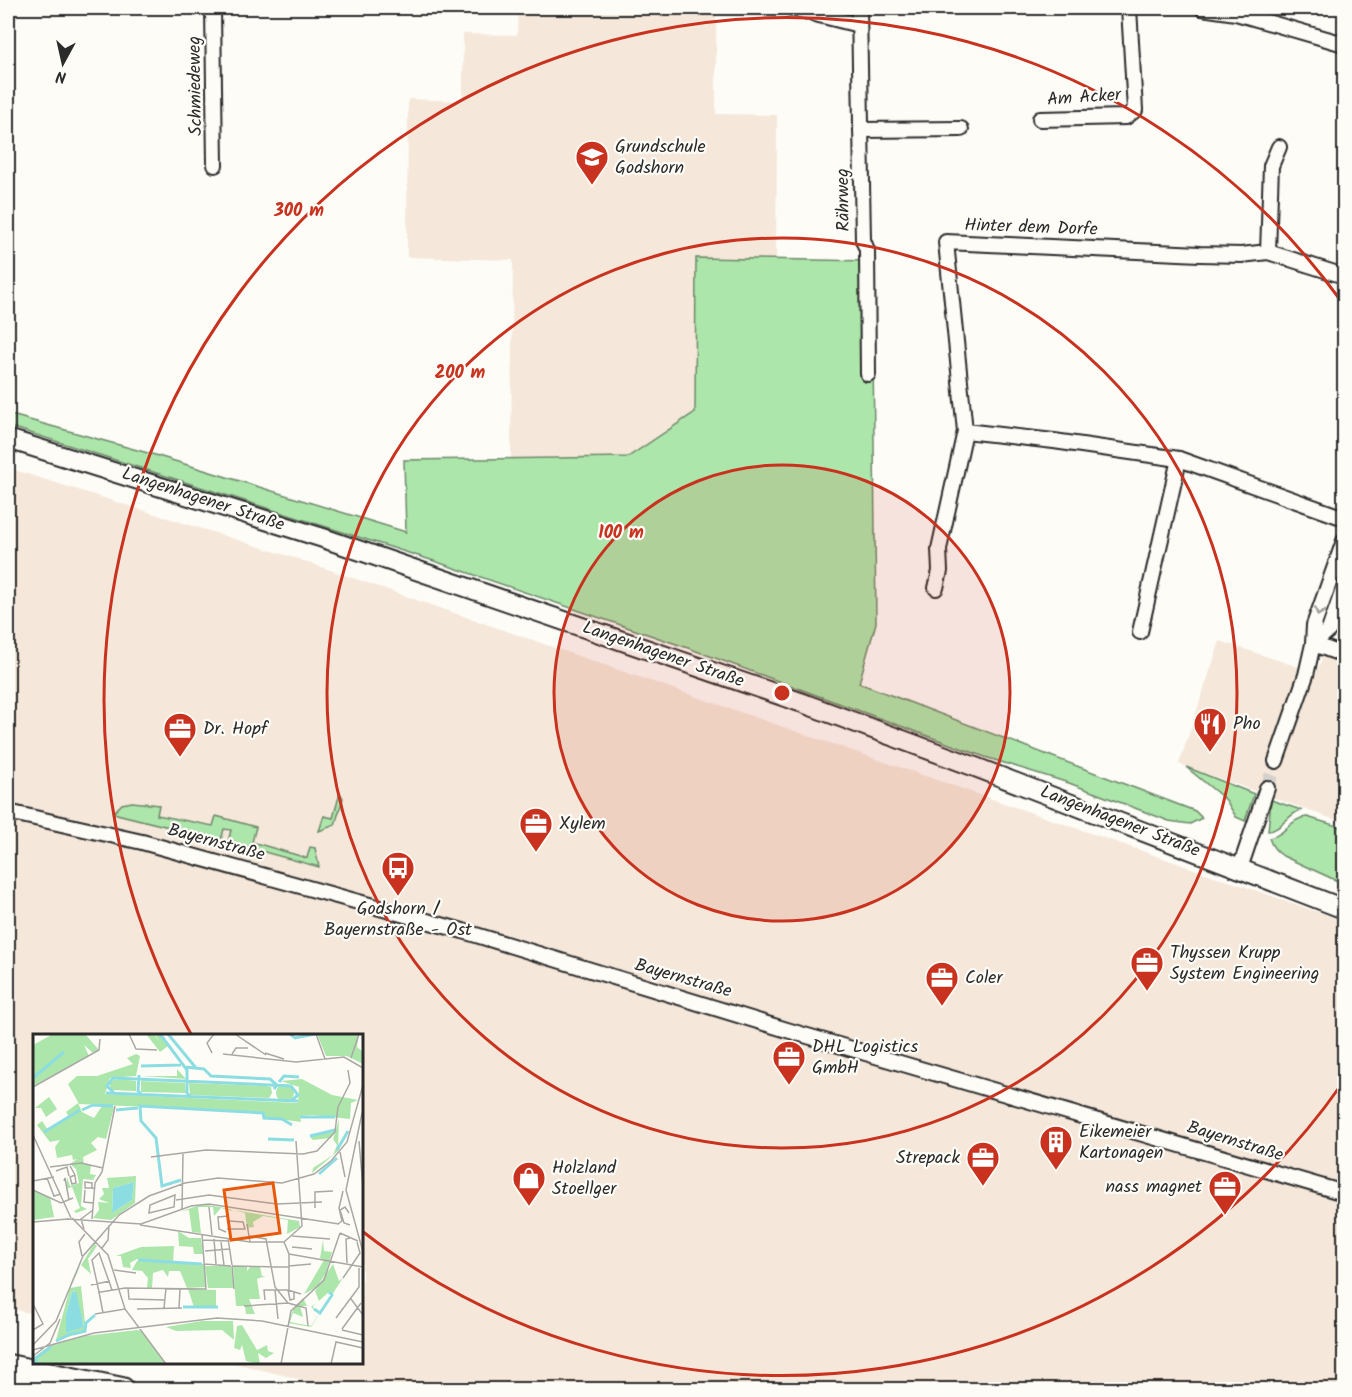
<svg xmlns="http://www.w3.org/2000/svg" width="1352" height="1397" font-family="Kalam,sans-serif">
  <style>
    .built { fill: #f5e7d9 }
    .green { fill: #ade6aa; stroke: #6c886a; stroke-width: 1.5 }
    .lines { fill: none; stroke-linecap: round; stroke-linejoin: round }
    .minor-tunnel { stroke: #d3d2ce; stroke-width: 14; stroke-dasharray: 14 7; stroke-linecap: butt }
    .minor-casing { stroke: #2b2b2b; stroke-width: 18 }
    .secondary-casing { stroke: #2b2b2b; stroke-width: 22 }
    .motorway-casing { stroke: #2b2b2b; stroke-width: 28 }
    .minor { stroke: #fdfcf7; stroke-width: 14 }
    .secondary { stroke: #fdfcf7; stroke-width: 18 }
    .motorway { stroke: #fdfcf7; stroke-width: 24 }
    .oneway { stroke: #9e9e9b }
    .ring { fill: none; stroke: #c8321e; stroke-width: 3 }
    .labels { text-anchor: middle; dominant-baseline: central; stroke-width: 4.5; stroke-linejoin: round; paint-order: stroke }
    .street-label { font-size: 18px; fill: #2b2b2b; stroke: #fdfcf7 }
    .poi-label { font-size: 18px; fill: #2b2b2b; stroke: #fdfcf7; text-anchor: start }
    .inset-river { fill: none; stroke: #8cdde2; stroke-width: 3 }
    .inset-road { fill: none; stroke: #a9a8a5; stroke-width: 1.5 }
    .view { fill: #e8590c; fill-opacity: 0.15; stroke: #e8590c; stroke-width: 3 }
    .inset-edge { fill: none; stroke: #2b2b2b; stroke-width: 3 }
    .centre { fill: #c8321e; stroke: #fdfcf7; stroke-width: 3 }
    .ring-label { font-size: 18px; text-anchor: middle; font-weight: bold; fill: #c8321e; stroke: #fdfcf7; stroke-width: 4.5; stroke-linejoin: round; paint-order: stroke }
  </style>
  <rect width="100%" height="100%" fill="#fdfcf7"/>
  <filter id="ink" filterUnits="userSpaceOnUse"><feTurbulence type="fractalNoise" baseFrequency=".0167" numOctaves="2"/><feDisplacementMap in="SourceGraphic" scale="12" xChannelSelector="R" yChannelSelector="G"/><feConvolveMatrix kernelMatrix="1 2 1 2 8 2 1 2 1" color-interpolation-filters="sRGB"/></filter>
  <g filter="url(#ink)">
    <g class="built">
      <path d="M518 8H716V114L777 115 776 260 696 259 695 412 628 457 511 458 513 260 407 257 408 99 463 101V34L517 35Z"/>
      <path d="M8 468 298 559 1344 921V1389L344 1390 234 1363 362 1362V1036H34V1314L8 1308Z"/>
      <path d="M1220 641 1316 673 1324 654 1344 661V823L1179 764Z"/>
    </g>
    <g class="green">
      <path d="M696 258 872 261 876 623 859 683 1195 811 1202 818 1190 824 1169 821 1069 783 985 757 688 648 434 561 8 426V414L155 455 406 532 404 460 628 457 695 412Z"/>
      <path d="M1186 767 1254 794 1245 821 1236 817 1226 800Z"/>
      <path d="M340 793 343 798 335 825 319 831 324 816 333 818Z"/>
      <path d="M1271 800 1301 810C1288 814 1280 831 1268 831Z"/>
      <path d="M132 802 159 805 157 815 213 826 216 816 256 827 252 842 307 858 310 847 315 848 319 867 228 842 231 830 224 829 221 840 113 813 122 804Z"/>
      <path d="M1307 817 1344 828V884L1283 856C1276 851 1272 847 1269 838 1285 836 1290 818 1307 817Z"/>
    </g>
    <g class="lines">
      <path class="minor-tunnel" d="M1267 788 1276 761"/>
      <g class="minor-casing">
        <g id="minor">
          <path d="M213 8 215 165"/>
          <path d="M791 8 859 25"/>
          <path d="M859 8 863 240 867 250 868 374"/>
          <path d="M1202 8 1236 13 1344 44"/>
          <path d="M1040 119 1126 117 1135 110 1129 8"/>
          <path d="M861 130 961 129"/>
          <path d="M1268 252 1271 166 1279 147"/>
          <path d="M1344 276 1268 252 1241 255 1200 254 946 242 965 431 1054 441 1179 459 1344 518"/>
          <path d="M936 588 940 571 939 549 965 431"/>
          <path d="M1140 632 1179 459"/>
          <path d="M1313 644 1329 630 1344 587"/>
          <path d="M1313 644 1344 655"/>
          <path d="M1276 761 1306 675 1313 644 1314 625 1344 541"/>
          <path d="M8 812 142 842 463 931 787 1030 1344 1193"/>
          <path d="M1240 868 1267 788"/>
        </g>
      </g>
      <g class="secondary-casing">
        <path id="secondary" d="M8 439 323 538 800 702 970 765 1344 909"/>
      </g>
      <g class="motorway-casing">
        <path id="motorway" d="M8 1367 122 1390"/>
      </g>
      <use href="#minor" class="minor"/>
      <use href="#secondary" class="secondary"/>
      <use href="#motorway" class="motorway"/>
    </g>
    <defs><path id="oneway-chevron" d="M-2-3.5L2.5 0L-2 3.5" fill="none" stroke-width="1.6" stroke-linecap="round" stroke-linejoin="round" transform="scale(1.5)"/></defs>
    <use class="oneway" href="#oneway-chevron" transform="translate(1319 612) rotate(110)"/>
  </g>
  <circle cx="782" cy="693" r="228" fill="#c8321e" fill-opacity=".12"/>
  <g class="ring">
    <circle cx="782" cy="693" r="228"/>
    <circle cx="782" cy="693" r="455"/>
    <path d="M1341 1085A683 683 0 0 1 362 1231M191 1034A683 683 0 0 1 1341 301"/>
  </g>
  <defs>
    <g id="school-pin" transform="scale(1.725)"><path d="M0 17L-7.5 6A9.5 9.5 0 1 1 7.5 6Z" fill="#c8321e" stroke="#fdfcf7"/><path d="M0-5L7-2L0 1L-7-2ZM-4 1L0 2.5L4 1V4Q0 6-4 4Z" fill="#fff"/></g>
    <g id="restaurant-pin" transform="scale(1.725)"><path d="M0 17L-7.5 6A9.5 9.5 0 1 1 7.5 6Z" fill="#c8321e" stroke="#fdfcf7"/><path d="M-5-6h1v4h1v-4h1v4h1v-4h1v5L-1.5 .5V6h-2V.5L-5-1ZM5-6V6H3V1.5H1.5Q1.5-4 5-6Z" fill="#fff"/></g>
    <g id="office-pin" transform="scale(1.725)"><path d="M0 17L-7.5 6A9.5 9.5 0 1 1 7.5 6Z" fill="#c8321e" stroke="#fdfcf7"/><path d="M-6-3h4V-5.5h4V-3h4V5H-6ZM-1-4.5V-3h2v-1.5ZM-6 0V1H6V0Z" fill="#fff"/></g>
    <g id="bus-pin" transform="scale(1.725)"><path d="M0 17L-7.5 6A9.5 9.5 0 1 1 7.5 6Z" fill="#c8321e" stroke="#fdfcf7"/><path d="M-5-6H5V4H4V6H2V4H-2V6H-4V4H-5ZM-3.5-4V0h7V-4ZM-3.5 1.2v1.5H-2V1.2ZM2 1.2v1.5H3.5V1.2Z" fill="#fff"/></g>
    <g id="building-pin" transform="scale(1.725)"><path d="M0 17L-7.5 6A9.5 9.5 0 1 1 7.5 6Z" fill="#c8321e" stroke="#fdfcf7"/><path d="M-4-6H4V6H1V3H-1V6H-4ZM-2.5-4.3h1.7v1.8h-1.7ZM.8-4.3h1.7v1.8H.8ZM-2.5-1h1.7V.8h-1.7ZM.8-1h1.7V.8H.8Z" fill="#fff"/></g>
    <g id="shop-pin" transform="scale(1.725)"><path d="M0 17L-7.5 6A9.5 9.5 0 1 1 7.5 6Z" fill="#c8321e" stroke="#fdfcf7"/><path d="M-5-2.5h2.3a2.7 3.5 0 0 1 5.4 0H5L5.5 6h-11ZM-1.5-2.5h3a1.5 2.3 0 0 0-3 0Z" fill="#fff"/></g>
  </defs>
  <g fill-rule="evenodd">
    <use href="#school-pin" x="592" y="157"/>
    <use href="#restaurant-pin" x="1210" y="724"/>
    <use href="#office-pin" x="180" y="729"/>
    <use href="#office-pin" x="536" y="824"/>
    <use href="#bus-pin" x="398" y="868"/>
    <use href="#office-pin" x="1147" y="963"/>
    <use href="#office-pin" x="942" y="978"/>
    <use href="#office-pin" x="789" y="1057"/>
    <use href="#building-pin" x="1056" y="1142"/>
    <use href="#office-pin" x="983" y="1158"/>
    <use href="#shop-pin" x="529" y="1178"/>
    <use href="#office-pin" x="1225" y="1187"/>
  </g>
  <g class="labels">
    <g class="street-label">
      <text transform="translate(196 86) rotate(-91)">Schmiedeweg</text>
      <text transform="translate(1084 98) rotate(-4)">Am Acker</text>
      <text transform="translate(844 200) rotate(-91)">Rährweg</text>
      <text transform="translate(1031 228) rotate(2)">Hinter dem Dorfe</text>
      <text transform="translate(203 500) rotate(18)">Langenhagener Straße</text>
      <text transform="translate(663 655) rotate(19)">Langenhagener Straße</text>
      <text transform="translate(1120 822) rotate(21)">Langenhagener Straße</text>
      <text transform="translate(216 843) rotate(15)">Bayernstraße</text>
      <text transform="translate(683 979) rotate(16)">Bayernstraße</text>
      <text transform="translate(1235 1142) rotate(17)">Bayernstraße</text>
    </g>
    <g class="poi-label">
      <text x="615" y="147">Grundschule<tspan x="615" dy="21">Godshorn</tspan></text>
      <text x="1233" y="724">Pho</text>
      <text x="203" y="729">Dr. Hopf</text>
      <text x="559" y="824">Xylem</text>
      <text x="398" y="909" text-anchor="middle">Godshorn /<tspan x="398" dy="21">Bayernstraße - Ost</tspan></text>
      <text x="1170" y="953">Thyssen Krupp<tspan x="1170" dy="21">System Engineering</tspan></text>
      <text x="965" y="978">Coler</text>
      <text x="812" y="1047">DHL Logistics<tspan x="812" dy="21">GmbH</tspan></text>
      <text x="1079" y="1132">Eikemeier<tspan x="1079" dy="21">Kartonagen</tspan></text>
      <text x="960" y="1158" text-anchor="end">Strepack</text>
      <text x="552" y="1168">Holzland<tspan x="552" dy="21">Stoellger</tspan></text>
      <text x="1202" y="1187" text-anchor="end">nass magnet</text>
    </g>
  </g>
  <g transform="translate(33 1034)">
    <rect width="330" height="330" fill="#fdfcf7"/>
    <path d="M20 0H52L66 16 60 19 51 11 56 22 0 52V44L6 41 0 43V11ZM113 0H121L126 7 122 0H126L135 12 127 18ZM284 0H326L324 13 329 17 330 30 314 22H293ZM103 20 107 22 103 42 77 44 72 60 265 69 266 53 248 47 269 45 299 61 325 66 318 69 317 85 280 81 267 82 268 88 231 83V78L46 70 35 50 44 42H64L100 30 94 24ZM144 35 153 45 109 42H144ZM87 45 103 47V57L77 56V47ZM108 47 152 49 153 59 108 58ZM156 49 233 52 238 53 239 59 236 64 157 61ZM243 59a9 9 0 1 1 18 0a9 9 0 1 1-18 0ZM16 63 24 75 13 83 8 74H2ZM45 69 49 78 61 84 69 72 81 73 73 105 65 103 58 109 64 116 50 123 51 130 58 131 57 140 63 141 60 146 50 145 48 172 54 175 43 179 41 177 47 174 39 153 33 155 34 143 37 152 46 149 43 135 37 130 44 125 40 126 39 121 24 124 22 113 27 106 17 108 4 91 9 87 15 96 36 83 33 78ZM306 85 305 117 279 139 280 134 300 121 304 111 300 105 302 99 298 104 280 106 277 103 302 95V99ZM103 142 102 169 78 186 60 184 66 176 65 168 76 169 66 165 71 160 69 154H76L74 144ZM101 148 99 166 79 179 80 154ZM0 156 17 163 21 183 0 186ZM170 170 197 175 200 177 188 174 181 182 180 173H165L168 199 159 198 156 176 149 177ZM200 176 266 187 267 193 254 200 255 186 230 182 220 188 221 193 214 194 212 179ZM145 197 156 204H168L170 220H161L160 213 146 212ZM290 206 291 217 299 218 293 239 284 253 271 260 291 226 287 224ZM61 210 64 212 55 225 58 240 48 231 37 254 48 252 53 298 23 306 39 246ZM42 257 51 292 36 298 33 280 39 258ZM141 212 140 229 171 230 173 253 154 254 147 237H136L135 243 130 236 120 239 119 254H114L115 244 109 237 99 236 104 227H123L104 225 97 229 98 234 90 233 88 222H83L108 213ZM300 230 306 247 310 244 278 293 255 289 261 274 270 264 274 272H267L270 283 260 279 257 288 278 292 299 261 296 258 280 272 281 276 278 273 286 267 282 257ZM172 232H198L201 254H175ZM200 232 214 233V237L217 233H227L229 242H233L224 245 227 265H216L222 280H213L212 272H203ZM155 255 183 256V272L161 273ZM169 287H200L201 306 189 296 143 297 133 293ZM209 291 224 316 234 311 235 317 241 319 233 324 225 319 227 330 213 327 209 311 207 316 201 314 204 292ZM104 296 109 297 133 330H0V324L16 312 52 302Z" fill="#ade6aa" fill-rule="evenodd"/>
    <path d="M101 148 99 166 79 179 80 154ZM43 257 51 293 33 299V280L39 258Z" fill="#8cdde2"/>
    <path class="inset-river" d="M127 0 154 36V59L158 63M135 0 163 34M257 0 262 4 282 0M108 32 148 31M152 33 171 35 178 42 237 45 244 51 241 55M106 41 105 57 108 60M0 44 31 18M246 48 251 42 266 43M73 59 265 67M81 59 74 52 80 44 173 48 258 52 265 61 258 67M49 76 60 71 80 72M83 76 105 74M267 83H302M11 98 47 76M277 102 302 96M235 105 261 106M304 116 315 97M286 140 304 124M148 146 129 152 123 104 108 87 107 72 230 79 231 84 249 85 259 91M105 226 169 230M150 273H185M281 275 287 279 299 261 296 258M40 300 52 297 53 289 62 281M23 307 40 299M3 330V324L18 313"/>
    <path class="inset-road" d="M96 0 103 15 124 16M202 0 233 21M283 0 292 25M179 19 174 9 181 0M232 19 251 25M190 20 263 28 311 23 330 34M199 20 203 14H215M318 24 326 0M0 53 66 16 67 5M329 79 313 156 330 218M0 101 38 184M326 107 330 153M307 118 312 143M118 123 173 116 270 120 284 117 302 98 305 73 317 49 315 36M36 130 42 141 37 143 39 150 43 149 42 142M17 133 48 129 70 134M23 137 34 133 36 142M14 144 21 162 28 160M0 147 21 143M31 147 32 144 36 166M59 154V149L52 148V154H59L62 155M0 156 28 169 40 164M52 156 51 168 60 169M142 161 141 173 116 179 117 171ZM143 166 176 161 244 170 289 168M176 173 179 201M282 174V158L300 157M149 175 150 120M316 179 312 173 307 176 311 189 317 191M39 184 75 221 92 275 133 330M34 185 108 190 158 172 176 170 306 190M59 185 62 149 69 138 82 72M0 188 35 185M214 190 217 208M305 190 309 187 306 174 310 157M107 191 217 208H251L269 192 263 107M51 195 48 185 60 176M194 195H212L210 188 196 187M193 198 186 195 185 183 196 182M307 199 325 207M216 202 233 205 242 253 255 269 273 274 275 292M259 202 297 205M195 204 199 231M181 205 183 230M169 206 196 207M188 208 191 231M251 208 256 220V256M259 213 279 215M69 214 75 206 76 191M172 217 196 215M256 220 330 233M49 222 46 208 52 200M314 229 313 205 317 204M171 230 198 232M199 232 256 233M199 232 201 255M256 232 278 230M81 236 103 239M310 244 327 219 324 208M58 251 77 247M95 254 96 265 132 266M79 256 66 219 59 226 66 258H68L92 254 173 255 169 200M242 256 245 285M255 256 257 266 261 265V258M66 258 70 279M318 265 330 281M232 266 231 256H255L268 260M0 270 10 290 0 296M211 272 255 269M131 274 133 254M146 274 147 255M104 275 149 274M62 280 92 275M303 284 326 253V234M309 295 328 269M309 296 330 301M0 311 23 287 50 222 86 181 116 162 152 149 185 144 249 149 281 140 298 127 314 108 330 51M0 316 61 299 184 284 229 287 330 308M0 322 17 309 27 285M248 330 258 277 291 246 307 199M298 330 303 308 330 314"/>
    <path class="view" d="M240 149 247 199 198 206 191 156Z"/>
    <rect width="330" height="330" class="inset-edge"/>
  </g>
  <circle cx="782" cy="693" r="9" class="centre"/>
  <g class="ring-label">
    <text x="299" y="216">300 m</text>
    <text x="460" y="378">200 m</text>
    <text x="621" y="538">100 m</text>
  </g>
  <rect width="1352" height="1397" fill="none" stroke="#fdfcf7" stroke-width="30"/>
  <rect x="15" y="15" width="1322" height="1367" fill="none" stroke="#2b2b2b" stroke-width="2" filter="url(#ink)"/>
  <g transform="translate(63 63) rotate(188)" stroke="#fdfcf7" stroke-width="4.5" paint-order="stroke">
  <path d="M0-4.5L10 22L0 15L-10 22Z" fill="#2b2b2b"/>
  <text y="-9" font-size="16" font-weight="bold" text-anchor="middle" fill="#2b2b2b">N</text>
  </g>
</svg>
